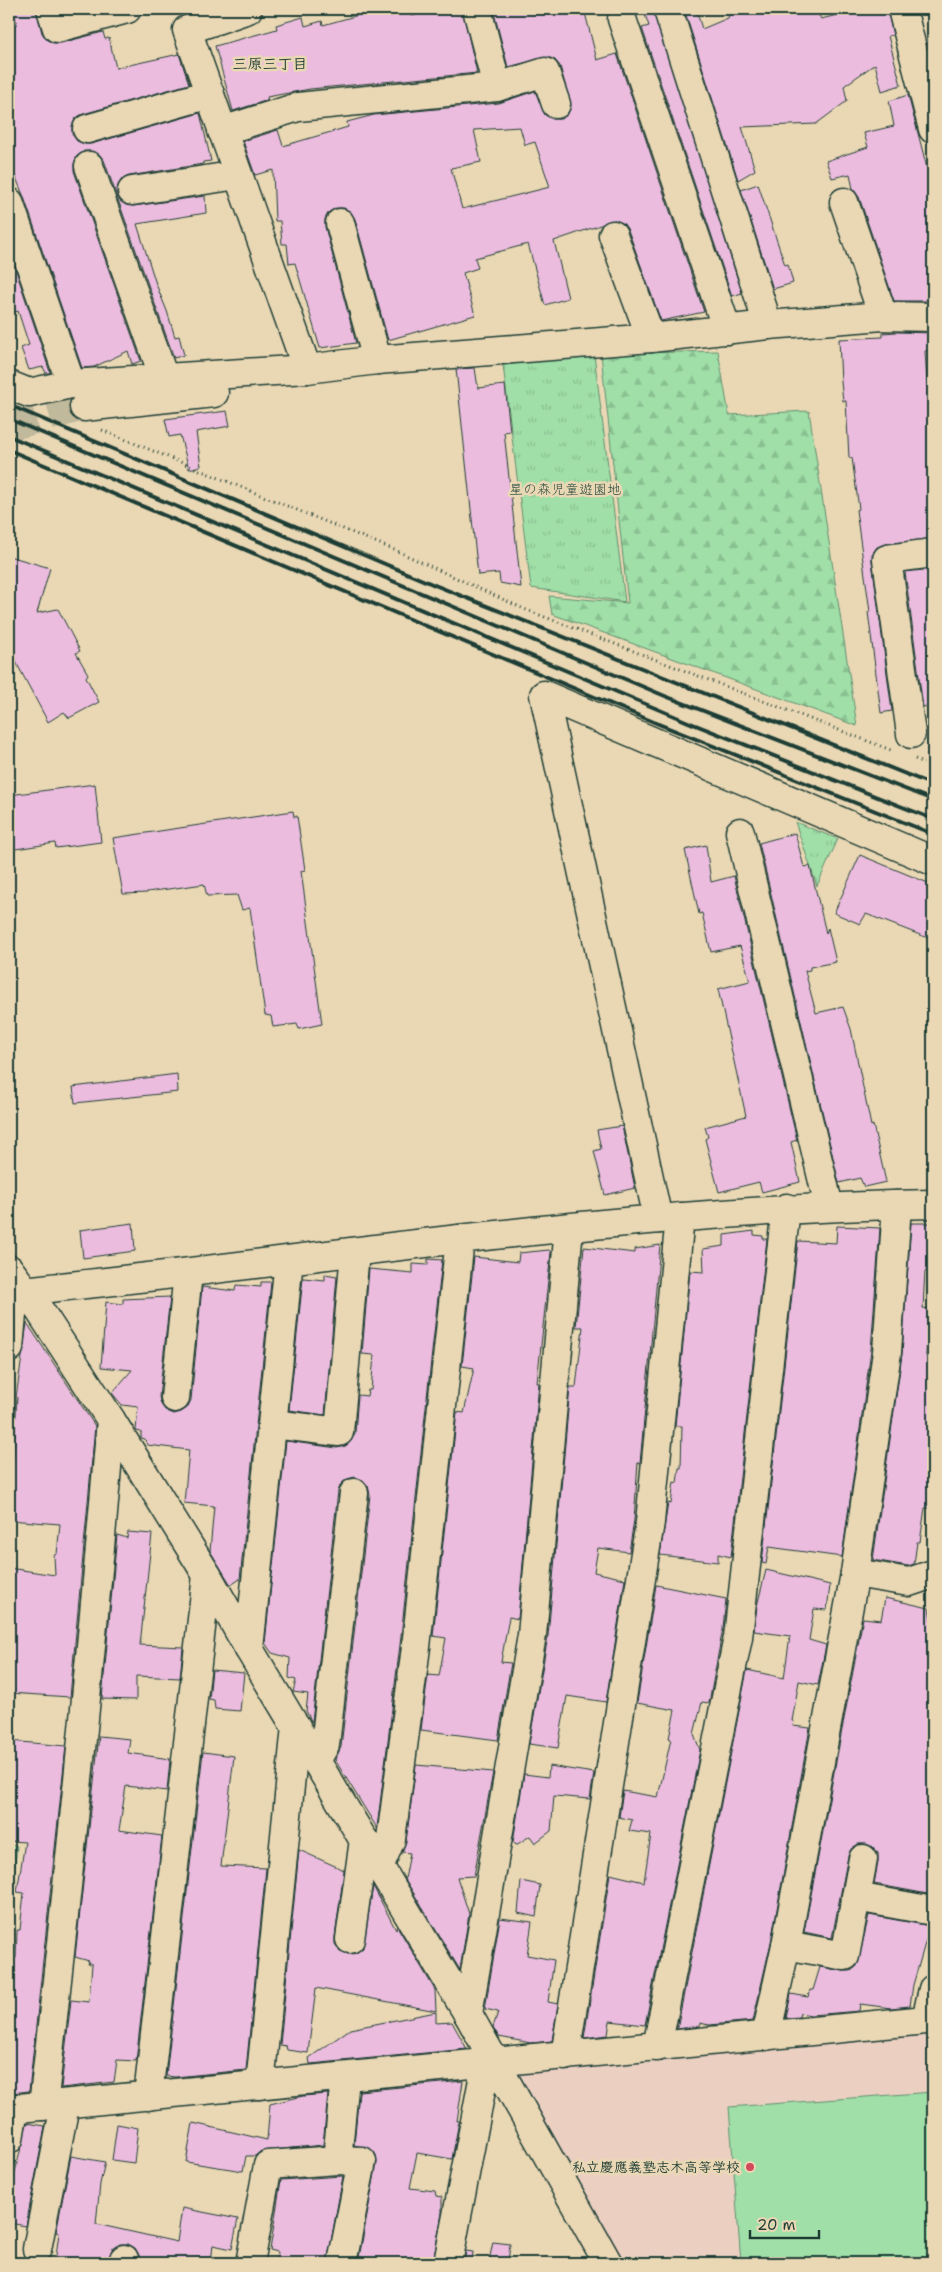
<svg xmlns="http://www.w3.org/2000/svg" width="942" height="2272" font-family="'Shantell Sans','Klee One',sans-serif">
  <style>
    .built { fill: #ebd0c2 }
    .grass { fill: url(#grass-tufts); stroke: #608e6e }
    .forest { fill: url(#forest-firs); stroke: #608e6e }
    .garden { fill: #a0dfa8; stroke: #608e6e }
    .building { fill: #ecbcdf; stroke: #1f3d34; fill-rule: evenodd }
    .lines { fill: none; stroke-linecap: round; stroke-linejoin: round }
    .minor-tunnel { stroke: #c1b99b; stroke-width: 28; stroke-dasharray: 28 14; stroke-linecap: butt }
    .minor-casing { stroke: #1f3d34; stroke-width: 31 }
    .path { stroke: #1f3d34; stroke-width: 3; stroke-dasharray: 1 4; stroke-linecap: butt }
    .minor { stroke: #ead8b5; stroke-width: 28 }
    .rail { stroke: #1f3d34; stroke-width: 4 }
    .poi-dot { fill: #d1495b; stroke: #ead8b5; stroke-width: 2 }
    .labels { text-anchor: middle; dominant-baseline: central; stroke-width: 5; stroke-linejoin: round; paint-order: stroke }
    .park-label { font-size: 14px; fill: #2c4d40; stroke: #ead8b5 }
    .poi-label { font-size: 14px; font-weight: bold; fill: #1f3d34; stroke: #ead8b5; text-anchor: end }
    .neighbourhood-label { font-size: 15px; font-weight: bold; fill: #1f3d34; stroke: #ead8b5 }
  </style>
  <defs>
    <pattern id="grass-tufts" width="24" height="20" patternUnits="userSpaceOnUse" patternTransform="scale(1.25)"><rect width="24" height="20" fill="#a0dfa8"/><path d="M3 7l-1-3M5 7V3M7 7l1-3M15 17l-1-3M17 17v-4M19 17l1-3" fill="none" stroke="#89c091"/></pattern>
    <pattern id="forest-firs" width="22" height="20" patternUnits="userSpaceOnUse" patternTransform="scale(1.25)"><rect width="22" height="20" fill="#a0dfa8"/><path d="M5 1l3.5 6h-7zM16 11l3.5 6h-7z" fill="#89c091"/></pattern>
  </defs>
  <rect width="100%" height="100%" fill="#ead8b5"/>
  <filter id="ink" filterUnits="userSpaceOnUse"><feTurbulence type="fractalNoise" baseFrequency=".02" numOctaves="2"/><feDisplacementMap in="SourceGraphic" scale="10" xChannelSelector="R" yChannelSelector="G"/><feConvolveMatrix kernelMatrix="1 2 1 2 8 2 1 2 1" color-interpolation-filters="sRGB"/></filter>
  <g filter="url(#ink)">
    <path class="built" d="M933 2027V2263H622L513 2072Z"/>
    <g class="grass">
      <path d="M594 354 625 602 531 588 503 365Z"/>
      <path d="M795 822 838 839 817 886Z"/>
      <path d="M9 1845 17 1846 9 1920Z"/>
    </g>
    <path class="forest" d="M718 351 729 415 809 411 857 726 552 614 549 596 628 603 601 354Z"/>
    <path class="garden" d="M933 2092V2263H741L729 2107Z"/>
    <g class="building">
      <path d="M12 9H36L42 33 47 40 53 43H61L103 32 105 39 109 38 116 68 179 54 189 84 83 114 75 119 72 126V134L77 141 84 144H91L200 113 211 161 203 162V164L129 176 122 179 118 185 117 193 120 201 126 205 134 206 205 196 206 213 137 224 156 284 167 311 175 337 179 336 184 355 174 358 104 160 99 154 92 151H84L77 156 74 164V171L141 361 132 364 128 351 94 367 82 368 24 197 9 161V26L17 24Z"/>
      <path d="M380 9H388L390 16 409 11 411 16 441 9H462L477 73 310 89 267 97 268 100 233 111 215 46 277 29 276 25 303 17 305 26 322 21 323 25Z"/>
      <path d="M493 9H584L597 60 617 54 704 312 661 321 628 230 623 223 615 220 554 241 568 298 545 305 528 244 475 258 478 268 463 273 475 315 388 340 355 219 351 212 344 208H336L329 212 325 219V227L356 343 320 348 295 263 289 264 287 244H282L280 221H275L273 170 255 175 243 141 278 130 283 146 348 127 347 122 374 115 499 103 535 91 545 115 554 119H562L568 114 571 106 560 66 555 60 548 57 508 67ZM520 127 525 145 535 142 550 187 462 209 451 168 481 162 474 130Z"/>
      <path d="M643 9H653L742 293 732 296 642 28 649 26Z"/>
      <path d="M684 9H696L702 29 728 18 731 9H816L821 19 862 9H887L893 35 888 36 901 85 882 91 875 64 844 86 847 101 816 124 742 127 755 170 738 180Z"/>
      <path d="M908 95 933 191V301H894L859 197 853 189 850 174 832 178 826 161 868 147 864 133 894 126 889 101Z"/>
      <path d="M758 184 785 265 788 264 793 283 773 289 741 190Z"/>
      <path d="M9 250 50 372V373H46L43 367 29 370 21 348 29 345 18 311 9 314Z"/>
      <path d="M896 332 933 333V350L925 351 930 426H933V538L885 544 877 547 872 554V561L892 711 881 713 868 612H870L856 510 859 509 852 458H849L846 401H843L841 382 839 339 883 337V333Z"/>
      <path d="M475 368 478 388 505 385 510 431 504 432 521 587 500 583 499 573 478 575 456 369Z"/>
      <path d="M227 411 230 426 196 432 201 466 189 469 180 435 169 437 165 419Z"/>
      <path d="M9 556 50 568 37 613 58 609 80 651 76 653 88 674 86 677 99 702 69 718 64 712 48 722 17 664 9 637Z"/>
      <path d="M933 569V706L923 707 905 572Z"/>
      <path d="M95 784 101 842 56 848 55 843 9 850V795Z"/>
      <path d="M293 811 294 817 297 816 305 870 301 871 322 1024 299 1029 297 1024 273 1027 271 1016 265 1015 250 908 242 910 237 895 207 896 204 884 147 892V893L123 894 113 838Z"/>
      <path d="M795 833 804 867 810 866 826 933 828 928 836 962 810 967V970L805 971 816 1013 843 1007 851 1029 871 1126 873 1125 886 1182 864 1187 860 1178 839 1183 759 843Z"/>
      <path d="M706 845 711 882 734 876 797 1140 791 1142 800 1182 762 1192 759 1182 719 1192 705 1139 708 1137 705 1127 746 1116 718 989 750 981 740 946 711 952 702 913 699 914 685 850Z"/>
      <path d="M860 855 933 885V940L866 914 860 924 834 913Z"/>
      <path d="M177 1074 178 1092 75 1103 73 1087Z"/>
      <path d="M622 1126 635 1188 605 1195 594 1151 601 1149 597 1130Z"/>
      <path d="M133 1223 135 1251 83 1258 80 1230Z"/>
      <path d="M911 1223H933V1272L925 1271 923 1308 929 1309 926 1356 933 1357V1508H925L920 1542H917L914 1564 908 1566 873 1560 902 1354Z"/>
      <path d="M837 1226 880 1228 871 1350 842 1557 769 1547 766 1564 762 1563 798 1241 836 1243Z"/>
      <path d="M754 1231V1235L763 1236V1239H767L731 1557 718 1554V1562L660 1555 668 1503 671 1504 674 1482 677 1483 679 1468H681L682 1426H675L690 1271 704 1272 703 1249 724 1246V1235Z"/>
      <path d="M660 1245 640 1463 638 1462 634 1520 629 1552 598 1548 594 1572 625 1579 606 1702 567 1696 558 1748 529 1744 548 1636 570 1387H576L583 1327H576L584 1247 635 1253V1249Z"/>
      <path d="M549 1250 551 1252 537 1383H539L518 1619 509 1617 501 1662 511 1663 498 1740 421 1730 428 1675 439 1676 446 1638 433 1636 457 1412 464 1413 474 1368 462 1366 474 1257 518 1262 519 1253Z"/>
      <path d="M428 1259 442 1260 400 1645 377 1828 335 1760 341 1747 370 1495 368 1486 363 1480 355 1477 347 1479 341 1484 338 1491 312 1722 306 1711 308 1694 293 1692 296 1680 289 1678 290 1658 272 1653 265 1643 286 1441 337 1448 345 1446 351 1441 355 1433 358 1395 367 1396 368 1390H371L374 1355 362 1354 369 1269 413 1273V1264L428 1265Z"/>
      <path d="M325 1274 337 1276 325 1415 289 1410 303 1278 325 1280Z"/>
      <path d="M261 1282H271L240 1579 231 1585 210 1551 214 1506 184 1503 189 1450 147 1445 145 1439 141 1438V1432L136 1431 138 1407 122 1405 112 1393 132 1370 101 1367 106 1302 123 1304V1299L170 1297 159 1397 161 1404 165 1410 174 1414 181 1412 187 1408 191 1400 202 1287 235 1291 236 1285 261 1287Z"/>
      <path d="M27 1323 95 1426 70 1697 9 1693V1568L55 1575 54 1555 57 1554 60 1524 9 1520 10 1459 13 1460 17 1397H16Z"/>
      <path d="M128 1532 152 1534 140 1645 183 1647 180 1678 136 1676V1700L102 1699 117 1535 127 1538Z"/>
      <path d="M766 1570 830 1585 827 1610 814 1609 809 1640 826 1645 818 1685 799 1681 792 1721H794L793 1726 810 1728 771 1942 753 2021 709 2025 700 2023V2026L677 2029 747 1670 784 1678 790 1636 754 1631 757 1606Z"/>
      <path d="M656 1585 726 1599 723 1628 709 1703 702 1702 694 1734 700 1750 645 2025 610 2021 608 2035 584 2038 610 1874 644 1882 651 1834 629 1831 632 1820 619 1817 623 1791 658 1797 671 1739 669 1738 675 1710 637 1703Z"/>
      <path d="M885 1598 929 1608 933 1631V1895L874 1884 878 1862V1853L873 1847 866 1844H858L851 1849 848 1856 832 1938 804 1932 863 1618 881 1620Z"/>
      <path d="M212 1670 244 1673 240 1711 215 1709 214 1700 209 1699Z"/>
      <path d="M99 1736 130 1739 128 1753 170 1759 167 1791 126 1786 119 1830 162 1836 136 2061 117 2060 114 2082 61 2088 71 2000 89 2002 92 1964H88L89 1961 75 1957Z"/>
      <path d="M9 1741 66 1746 29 2091 12 2093H9L10 1980 12 1981 13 1958H16L17 1930H20L24 1893 17 1892 25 1842 9 1841Z"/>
      <path d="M203 1752 234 1756 221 1866 266 1868 246 2070 175 2077 166 2076Z"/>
      <path d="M416 1765 493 1772 474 1876 457 1877 469 1914 460 1970 405 1879 410 1853 402 1852 406 1841Z"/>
      <path d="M549 1766 594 1773 590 1799 554 1796 551 1831 535 1843 530 1836 516 1845 513 1842 524 1774 548 1777Z"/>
      <path d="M299 1850 344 1870 335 1937V1944L340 1951 348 1954 356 1953 363 1948 373 1886 396 1930 397 1926 435 1990 436 2011 316 1988 308 2053 287 2050 286 2046 280 2045Z"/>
      <path d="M521 1881 540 1885 536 1917 518 1913Z"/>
      <path d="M869 1915 930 1926 913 1985 910 2006 891 2008 860 2004 859 2011 811 2015 800 2013 799 2017 786 2018 791 1994 808 1997 810 1990H813L820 1967 843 1971H851L857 1966Z"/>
      <path d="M500 1918 532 1922 527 1955 554 1960 548 2002 558 2004 552 2041 531 2043 499 2037 493 2027 498 2012 485 2009Z"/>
      <path d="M436 2012V2023L452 2022 467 2049 310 2064 309 2058 350 2029Z"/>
      <path d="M463 2081 457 2121H459L452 2159 417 2153 410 2188 435 2191 436 2196 442 2197V2213L433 2263H358L377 2163 376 2155 371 2149 354 2145 359 2091Z"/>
      <path d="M328 2094 323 2145 261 2151 255 2156H246L243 2171 186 2162 193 2123 267 2140 270 2104 303 2096Z"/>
      <path d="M27 2123 45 2126 26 2226 9 2223V2197Z"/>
      <path d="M117 2124 138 2128 134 2163 112 2160Z"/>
      <path d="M71 2156 105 2162 100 2184 96 2224 177 2242 182 2208 238 2219 232 2249 213 2245 211 2263H139V2255L135 2248 128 2244H120L112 2249 108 2263H55L59 2233 56 2232Z"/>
      <path d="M343 2176 327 2263H276L278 2252 270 2250 281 2180Z"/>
      <path d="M493 2242 510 2244 508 2263 489 2261Z"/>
      <path d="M466 2251 473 2252 472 2263H464Z"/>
    </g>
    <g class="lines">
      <path class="minor-tunnel" d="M9 427 84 407"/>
      <g class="minor-casing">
        <g id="minor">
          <path d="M51 9 57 28 127 9"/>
          <path d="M248 9 187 30 307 369"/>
          <path d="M902 9 933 129"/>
          <path d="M668 10 768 325"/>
          <path d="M622 19 727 330"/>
          <path d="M497 87 545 72 556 104"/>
          <path d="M87 129 210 94"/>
          <path d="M222 131 298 107 497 87 477 9"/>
          <path d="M89 166 164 378"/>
          <path d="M132 191 238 175"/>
          <path d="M9 202 71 384"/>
          <path d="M844 202 883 316"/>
          <path d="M340 223 377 360"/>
          <path d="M613 235 651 338"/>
          <path d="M9 385 29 393 71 384 307 369 377 360 651 338 768 325 883 316 933 317"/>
          <path d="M84 407 214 393"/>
          <path d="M911 734 887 559 933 553"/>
          <path d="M740 832 829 1207"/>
          <path d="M658 1219 544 695 933 861"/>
          <path d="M9 1269 40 1311 111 1420 207 1575 249 1649 468 2014 608 2263"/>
          <path d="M10 1292C160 1278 310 1256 459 1239 617 1221 775 1207 933 1204"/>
          <path d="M9 1348 14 1292"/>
          <path d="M175 1398 188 1273"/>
          <path d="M273 1424 339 1432 355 1252"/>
          <path d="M855 1573 909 1582 933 1574"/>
          <path d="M249 1649 289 1260"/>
          <path d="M316 1761 325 1745 354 1493"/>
          <path d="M380 1865 391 1839 416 1647 460 1239"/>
          <path d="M856 1897 863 1859"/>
          <path d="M350 1939 364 1840"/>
          <path d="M786 1945 845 1956 856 1897 933 1911"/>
          <path d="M468 2014 532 1635 569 1228"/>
          <path d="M766 2036 786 1945 855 1573 887 1352 897 1205"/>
          <path d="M657 2047 738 1637 786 1208"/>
          <path d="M565 2056 650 1522 680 1217"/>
          <path d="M260 2085 296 1726"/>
          <path d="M148 2096 207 1575"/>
          <path d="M43 2106C69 1878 92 1649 111 1420"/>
          <path d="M9 2109 926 2020 933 1989"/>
          <path d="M9 2139 14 2108"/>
          <path d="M37 2249 65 2105"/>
          <path d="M123 2263 124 2259"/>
          <path d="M250 2263 268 2165 337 2160"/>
          <path d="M342 2263 362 2161 337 2160 345 2078"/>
          <path d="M448 2263 486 2064"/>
        </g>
      </g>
      <g class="path">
        <path d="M102 430 397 551 524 609 891 750"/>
        <path d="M915 759 933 766"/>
      </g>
      <use href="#minor" class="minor"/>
      <g class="rail">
        <path d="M9 405 437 586 933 785"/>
        <path d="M9 419 665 696 933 800"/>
        <path d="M9 436 693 724 933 819"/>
        <path d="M9 450 661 725 933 834"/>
      </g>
    </g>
  </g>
  <circle class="poi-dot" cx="750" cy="2167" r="5"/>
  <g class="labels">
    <g class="park-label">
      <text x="565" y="489">星の森児童遊園地</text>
    </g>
    <g class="poi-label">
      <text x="740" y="2167">私立慶應義塾志木高等学校</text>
    </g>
    <g class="neighbourhood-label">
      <text x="270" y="64">三原三丁目</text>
    </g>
  </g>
  <rect width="942" height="2272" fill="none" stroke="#ead8b5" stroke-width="30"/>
  <rect x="15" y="15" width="912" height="2242" fill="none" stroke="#1f3d34" stroke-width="2" filter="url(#ink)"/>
  <path d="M750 2230v8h69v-8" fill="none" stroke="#1f3d34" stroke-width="2.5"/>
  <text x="757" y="2230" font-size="15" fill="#1f3d34" stroke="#ead8b5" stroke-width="4" paint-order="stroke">20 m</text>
</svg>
